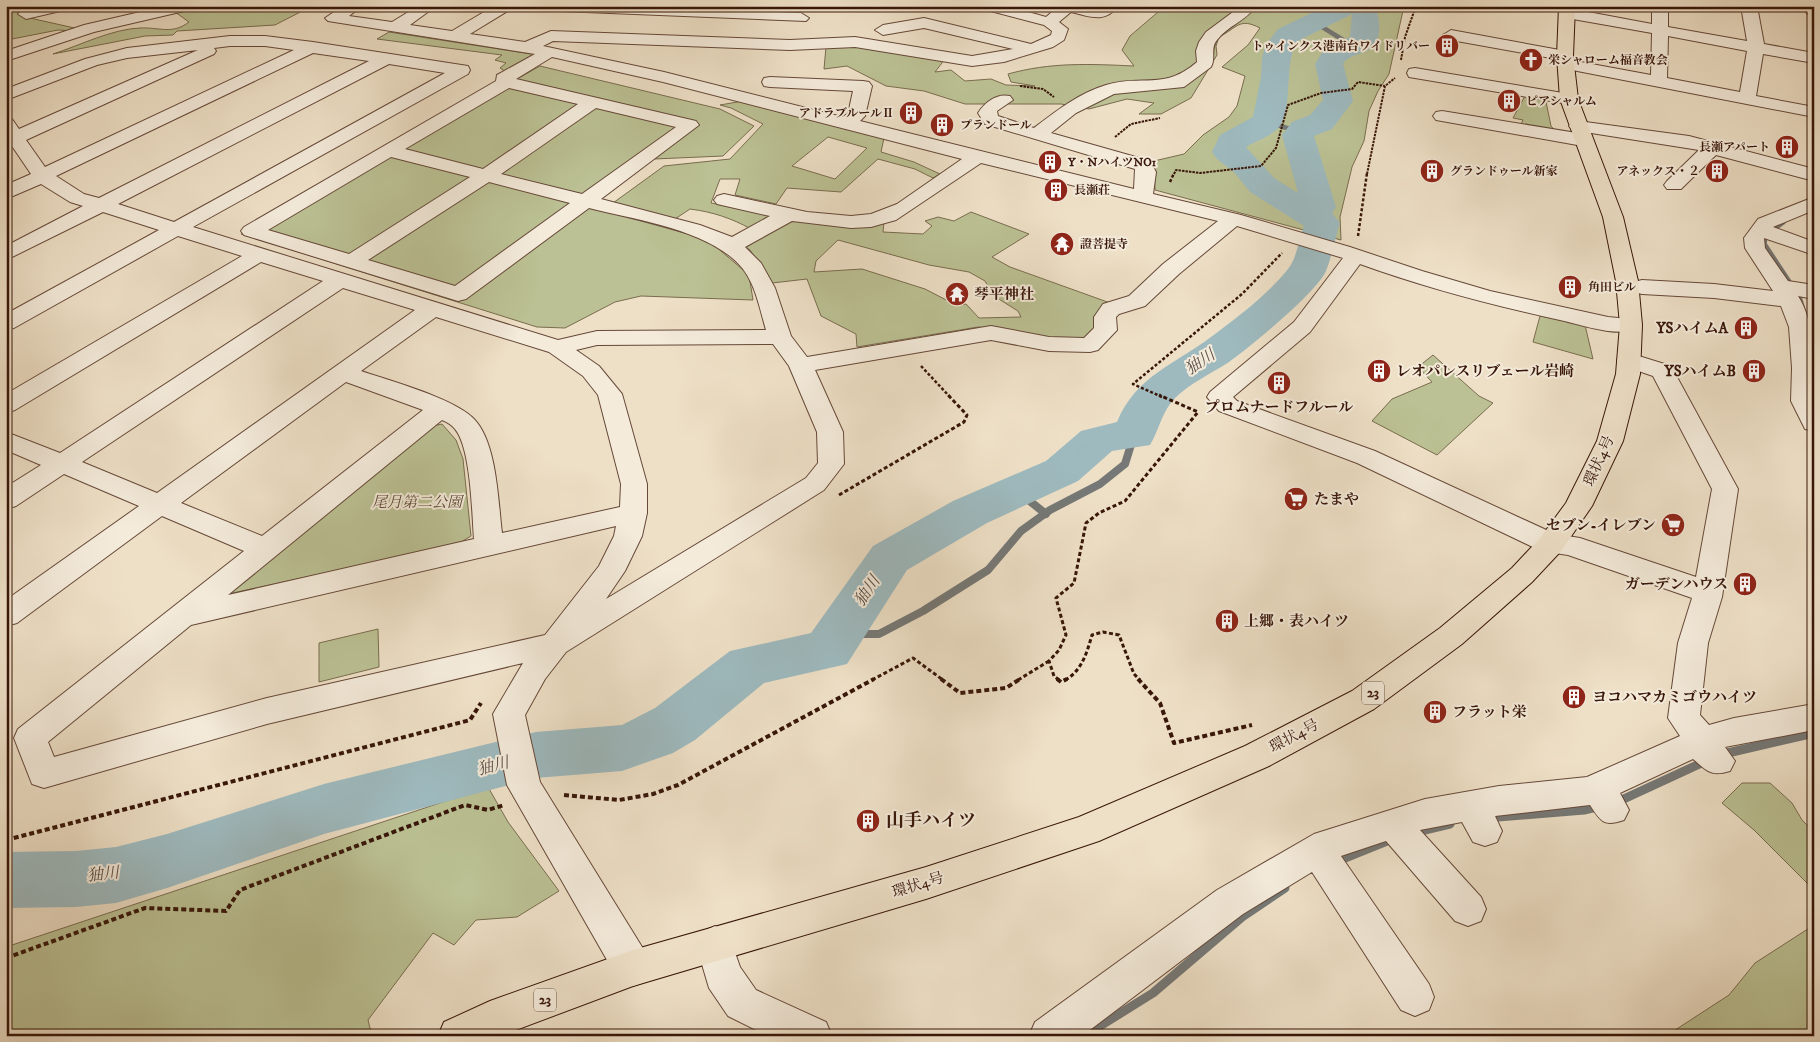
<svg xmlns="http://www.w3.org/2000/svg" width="1820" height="1042" font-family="'IM FELL DW Pica','Noto Serif JP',serif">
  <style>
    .green { fill: #bbc194; stroke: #7a6c4e; fill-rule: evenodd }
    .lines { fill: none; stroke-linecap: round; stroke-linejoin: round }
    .stream-far3 { stroke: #757876; stroke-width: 4.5 }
    .stream-far2 { stroke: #757876; stroke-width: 5.5 }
    .stream-far1 { stroke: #757876; stroke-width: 8 }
    .stream { stroke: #757876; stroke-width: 9 }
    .river { fill: #9ebabf; fill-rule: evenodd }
    .minor-casing { stroke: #664838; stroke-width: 2 }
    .major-casing { stroke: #381609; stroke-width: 2 }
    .path-far3 { stroke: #381609; stroke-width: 2; stroke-dasharray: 2.5 1; stroke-linecap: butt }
    .path-far2 { stroke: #381609; stroke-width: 2.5; stroke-dasharray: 3 2; stroke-linecap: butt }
    .path-far1 { stroke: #381609; stroke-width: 3; stroke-dasharray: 4 2.5; stroke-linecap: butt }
    .path { stroke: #381609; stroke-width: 4; stroke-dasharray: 5 3; stroke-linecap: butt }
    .minor { fill: #f4ebdb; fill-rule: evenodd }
    .major { fill: #eee0c7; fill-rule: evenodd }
    .labels { text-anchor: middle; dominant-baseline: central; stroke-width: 4; stroke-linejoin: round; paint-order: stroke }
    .far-poi-label { font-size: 12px; font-weight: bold; fill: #381609; stroke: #f4ebdb; text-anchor: start }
    .shield { fill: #f4ebdb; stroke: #705648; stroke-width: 1 }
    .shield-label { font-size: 14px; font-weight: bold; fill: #381609 }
    .poi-label { font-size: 15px; font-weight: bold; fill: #381609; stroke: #f4ebdb; text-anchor: start }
    .street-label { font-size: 15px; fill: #381609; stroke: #f4ebdb }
    .park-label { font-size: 15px; font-style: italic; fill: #5f4933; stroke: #f4ebdb }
    .water-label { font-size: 16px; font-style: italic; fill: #5c4f49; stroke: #f4ebdb }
    .near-poi-label { font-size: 18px; font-weight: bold; fill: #381609; stroke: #f4ebdb; text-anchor: start }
  </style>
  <rect width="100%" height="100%" fill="#eee0c7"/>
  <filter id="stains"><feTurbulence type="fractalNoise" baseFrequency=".004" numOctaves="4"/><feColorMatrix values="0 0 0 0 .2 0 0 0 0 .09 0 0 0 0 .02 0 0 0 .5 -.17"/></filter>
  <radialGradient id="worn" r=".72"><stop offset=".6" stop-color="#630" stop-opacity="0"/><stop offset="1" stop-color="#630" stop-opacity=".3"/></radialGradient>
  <g class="green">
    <path d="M6 6H10L21 16 79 29 75 31 58 30 12 39 11 35 6 34Z"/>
    <path d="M199 6H312L275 25 177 31 173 35 145 36 53 54C81 45 112 29 140 28 160 27 172 35 189 22L175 12Z"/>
    <path d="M1165 6H1404L1389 74 1378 91 1369 111 1364 141 1352 167 1340 217 1341 240 1155 190 1154 161 1184 154 1203 135 1229 117 1237 106 1245 76 1222 67 1248 45 1260 28C1239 17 1237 28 1219 37L1216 46 1217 55 1191 98 1161 114H1139L1154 103 1127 99 1089 109 1061 104H965L924 91 886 86 847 66 824 69 826 47H872L945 59 935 72 951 70 965 81 991 79 1006 85 1035 86 1011 82 1008 74C1051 62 1090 64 1134 66L1122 50 1130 36Z"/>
    <path d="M389 32 538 55 506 72 500 68 506 63 495 60 502 55 377 39Z"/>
    <path d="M540 66 720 109 754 126 723 156 654 159 591 207 695 236 714 245 749 275 753 300 641 296 615 302 565 328 537 327 241 234Z"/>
    <path d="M1526 94 1545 97 1551 126 1557 133 1520 126 1523 120 1513 118Z"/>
    <path d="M743 101 884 138 881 152 914 162 940 174 933 178 915 169 878 159 841 192 787 188 776 204 735 195 740 179H720L711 203 772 215 751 229C731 218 713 212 690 209L675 219 613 203 664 166 730 159 763 124 731 108 720 105ZM828 137 867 148 835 179 792 166Z"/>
    <path d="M971 212 1029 234 992 257 1010 267 1113 304 1097 334 1085 339 1061 341 1001 329 978 327 857 347 856 334 821 316 807 279 772 283 750 250 742 244 790 219 884 222 883 232 923 234 932 226 925 221 938 217 954 221ZM838 240 929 265 969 272 985 281 994 296 1018 311 1021 317 979 318 966 304 956 305 925 289 862 269 814 272 816 261Z"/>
    <path d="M1540 316 1585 325 1593 359 1533 342Z"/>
    <path d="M1433 355 1479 396 1493 403 1437 455 1372 421 1392 399 1432 382 1418 367Z"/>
    <path d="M442 424 456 440 463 459 471 536 458 544 228 594 428 427Z"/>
    <path d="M378 629 379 667 319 682V643Z"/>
    <path d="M1742 783H1770L1792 803 1802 820 1814 832V890L1754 830 1722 803Z"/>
    <path d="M488 787 508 822 559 891 517 917 476 920 454 945 433 933 368 1020 372 1036H6V947Z"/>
    <path d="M1814 925V1036H1666L1729 995 1755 963Z"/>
  </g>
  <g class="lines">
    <g class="stream-far3">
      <path d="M1314 22 1353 46"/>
      <path d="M1267 122 1287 128 1303 129"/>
    </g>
    <path class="stream-far2" d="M1783 222 1765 235 1764 244 1799 297 1810 333"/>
    <g class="stream-far1">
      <path d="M1017 491 1046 514"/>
      <path d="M839 634H879L923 611 988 570 1021 531 1050 510 1100 484 1125 464 1134 435"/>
    </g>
    <g class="stream">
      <path d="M1719 755 1814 733"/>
      <path d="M1615 803 1706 761"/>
      <path d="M1486 818 1584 810 1601 806"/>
      <path d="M1412 833 1450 824"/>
      <path d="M1335 862 1392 839"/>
      <path d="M1084 1036 1153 993 1242 917 1285 888"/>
    </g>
    <path class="river" d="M1326 6H1374C1381 17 1382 40 1371 48 1363 55 1349 54 1343 64L1353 101 1332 129 1314 136 1336 207 1332 213 1340 223C1335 238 1332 256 1326 271 1316 293 1250 347 1229 362 1212 373 1189 384 1175 398 1162 411 1159 430 1150 445L1112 451 1078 481 987 523 907 570 847 664 764 683 695 740 673 753 622 771 536 778 324 834 167 888 116 903 76 907 6 908V852L76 851 116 847 167 834 324 784 536 732 622 725 655 708 730 651 811 633 873 546 953 501 1046 461 1081 431 1117 422C1136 376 1175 364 1211 337 1238 317 1268 294 1288 269 1297 258 1299 238 1304 226L1250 192 1235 173 1217 159 1212 152 1220 135 1253 117 1261 77 1262 58 1265 46 1278 29ZM1352 14 1350 37 1325 48 1315 64 1323 100 1310 115 1292 122 1282 135 1298 193 1274 178 1246 147C1256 141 1272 136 1279 127 1294 109 1283 59 1298 41Z"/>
    <g class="minor-casing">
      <g id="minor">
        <path d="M41 6H71L69 9 26 19 18 14 21 11Z"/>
        <path d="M166 6H195L193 9 94 32 6 61V51L84 25Z"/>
        <path d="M343 6H362L349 16 392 22 418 6H436L410 25 452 31 494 6H631L801 13 809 18 806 21 511 9 470 34 525 42 551 31 790 40 855 37 972 56 1013 49 924 28 883 35 875 30 883 25 924 18 1031 44 1051 35 1052 31 1044 25 983 9 981 6H1007L1046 17 1059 6 1098 9 1101 6H1118C1105 24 1089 16 1071 12L1059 22 1068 29 1064 40 1053 47 1004 62 972 66 855 47 790 50 553 41 543 46 664 72 842 117 848 114 853 91 770 87 764 86 762 82 764 78 770 77 863 81 869 82 872 86 865 116 860 121 1134 189 1135 169 985 124 978 113C985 102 997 93 1010 96L1013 100 997 111 998 116 1034 128C1056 111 1079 93 1106 85 1142 74 1164 91 1197 62L1196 51 1199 42 1206 32 1241 6H1256C1246 21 1227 26 1217 40 1210 48 1216 59 1211 67L1184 87 1114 94 1076 113 1051 133 1150 161 1156 172 1153 194 1241 215 1350 247 1422 271 1490 291 1608 317 1639 320 1642 325 1639 330C1613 336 1585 326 1560 320 1492 305 1426 288 1360 264L1310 332 1233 397 1237 401 1375 451 1555 534 1580 538 1696 577 1712 489 1653 376 1621 365 1617 360 1621 355 1629 353 1671 366 1738 489 1722 597 1708 643 1700 715 1709 725 1734 718 1814 704V730L1725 747 1735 761 1730 771C1711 777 1707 771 1693 759L1620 793 1629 810 1624 820C1604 827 1601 822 1590 805L1495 816 1502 831 1497 842 1485 846 1473 842 1462 822 1420 830 1481 897 1486 909 1481 921 1468 926 1455 921 1386 841 1341 856 1429 984 1434 997 1429 1010 1415 1016 1401 1010 1312 872 1243 914 1082 1036H1029L1035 1022 1217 890 1314 834 1425 799 1499 786 1587 777 1680 736 1668 718 1678 643 1692 598 1568 555 1541 551 1357 463 1219 411 1207 397 1210 392 1294 322 1343 258 1237 226 1179 274 1145 306 1119 314 1116 317 1117 330 1098 350 1090 352 1049 351 991 340 815 370 843 432 844 464 824 490 566 652 545 679 525 715 540 782 647 955 652 968 647 981 633 986 619 981 507 785 493 714 523 663 267 724 44 788 32 784 14 738 18 729 244 551 162 516 17 623 6 626V600L139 506 64 474 16 506 6 509V487L41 465 6 450V432L60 453 323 281 261 262 15 410 6 413V394L242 256 178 236 14 328 6 330V314L159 230 103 212 6 260V246L83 206 70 202 41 184 6 199V185L31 174 12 146 6 147V118L12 119 19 129 198 50 127 58 97 65 6 100V89L85 59 127 48 230 36H265L313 42 468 66 470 70 468 74 193 227 558 340 597 331 766 330C760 310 756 286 743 269 712 230 636 220 589 208L466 299 458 301 244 235 241 231 244 227 496 81 497 75 535 54 328 21 325 18ZM230 46H265L294 50 45 167 26 140 214 54 216 51 214 48ZM313 53 369 61 99 198 84 194 56 176ZM552 57 663 82 962 159 897 204 871 214 851 216 807 212 724 194 717 196 714 200 717 204 770 216 732 237 700 225 601 199 699 125 696 121 516 79ZM389 64 445 73 174 222 118 204ZM509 88 578 104 483 169 405 149ZM596 108 676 127 582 194 501 174ZM391 157 470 177 349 254 268 230ZM981 163 1218 221 1163 264 1129 296 1103 304 1094 317V328L1084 338 1049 337 991 326 807 357 791 336 775 288 761 263 745 247 792 221 851 228 871 227 896 220ZM489 182 570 203 455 286 368 260ZM343 288 415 310 157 493 82 462ZM436 317 549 352 583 376 598 395 621 484 620 507 502 533C498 501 497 443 474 419 454 398 390 381 361 371ZM773 344 789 366 817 432 818 463 806 478 606 599 625 571 642 536 647 513V484L622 394 599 366 576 350 597 345ZM346 382 423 410 262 536 181 503ZM442 420C447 422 452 425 455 429 471 448 472 513 474 539L228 595ZM616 526 614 536 599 566 545 635 267 698 54 757 48 742 191 625Z"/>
        <path d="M1652 6H1668V27L1747 41 1741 6H1757L1764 44 1814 53V63L1763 54 1756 96 1814 107V117L1567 69 1561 68 1559 64 1562 60 1451 40 1443 35 1451 30 1565 51 1573 56 1570 60 1651 75 1652 33 1567 18 1559 13 1567 8 1652 24ZM1668 36 1747 51 1740 92 1667 78Z"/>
        <path d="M1800 6H1814V17L1809 15Z"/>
        <path d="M1415 68 1569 94 1575 95 1578 99 1575 103 1569 104 1409 77 1407 73 1409 69Z"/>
        <path d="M1442 111 1583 134 1589 136 1592 140 1589 144 1583 146 1436 120 1433 116 1436 112Z"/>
        <path d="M1578 121 1689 136 1814 169V181L1716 155 1681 189H1667L1664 185 1667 181 1699 150 1572 130 1569 126 1572 122Z"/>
        <path d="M1814 197V210L1773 227 1814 242V255L1764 238 1765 248 1788 281 1814 285V299L1798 296C1820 330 1814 390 1814 431L1805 429 1791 401 1792 368 1789 327 1781 306 1714 298 1642 294 1634 292 1631 287 1634 282 1642 280 1714 284 1773 291 1745 248 1744 238 1758 219Z"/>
        <path d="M715 926 728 932 740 967 756 990 826 1022 832 1036H768L728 1016 709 988 696 944 702 932Z"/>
      </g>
    </g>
    <g class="major-casing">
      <path id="major" d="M1559 6H1575L1573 56 1578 99 1623 217 1638 281 1642 325 1640 374 1623 441 1592 506 1561 551 1532 582 1462 644 1374 709 1269 766 1099 841 926 899 633 986 500 1036H438L444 1022 490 1001 633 950 926 867 1079 817 1245 746 1352 691 1440 628 1512 568 1541 537 1566 503 1597 441 1616 374 1620 325 1616 281 1603 217 1560 99 1557 56Z"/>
    </g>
    <g class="path-far3">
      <path d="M1401 60 1405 37 1416 6"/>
      <path d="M1020 86 1043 89 1054 97"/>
      <path d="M1115 137 1131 124 1160 118"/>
      <path d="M1174 174 1176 170 1200 173 1261 166 1276 148 1288 105 1321 93 1352 89 1358 82 1385 86"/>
      <path d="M1367 174 1385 86 1395 78"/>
    </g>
    <g class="path-far2">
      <path d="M1170 182 1174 173"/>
      <path d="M1358 236 1367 173"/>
      <path d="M921 366 950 397"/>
      <path d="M1162 397 1133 384 1242 294 1282 253"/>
    </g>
    <g class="path-far1">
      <path d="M839 495 964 422 967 415 948 395"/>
      <path d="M872 680 913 658 943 680"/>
      <path d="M1018 680 1049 661"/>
      <path d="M1059 680 1054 676 1049 661 1059 650 1066 635 1056 598 1074 583 1086 523 1099 513 1125 501 1198 412 1159 395"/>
      <path d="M1065 680C1082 671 1087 652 1092 635L1103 632 1119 635 1134 674 1140 680"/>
    </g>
    <g class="path">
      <path d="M941 679 960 693 1006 688 1020 679"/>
      <path d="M1057 679 1061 682 1067 679"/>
      <path d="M1138 679 1160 703 1174 743 1252 725"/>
      <path d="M564 795 619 800 653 794 678 785 874 679"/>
      <path d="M6 840 470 720 481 703"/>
      <path d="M6 958 145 908 226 911 240 890 465 805 488 810 504 805"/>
    </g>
    <use href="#minor" class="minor"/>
    <use href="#major" class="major"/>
  </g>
  <defs>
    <g id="building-disc" transform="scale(1.25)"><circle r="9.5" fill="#8f2418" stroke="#f4ebdb"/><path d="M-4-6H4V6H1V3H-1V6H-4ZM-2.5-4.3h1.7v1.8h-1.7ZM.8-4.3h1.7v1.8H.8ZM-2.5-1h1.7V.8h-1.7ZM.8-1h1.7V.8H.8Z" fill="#fff"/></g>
    <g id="church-disc" transform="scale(1.25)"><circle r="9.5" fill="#8f2418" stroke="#f4ebdb"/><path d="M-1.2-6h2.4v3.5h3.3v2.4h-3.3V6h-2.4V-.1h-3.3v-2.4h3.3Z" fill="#fff"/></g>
    <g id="temple-disc" transform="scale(1.25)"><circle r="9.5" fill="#8f2418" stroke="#f4ebdb"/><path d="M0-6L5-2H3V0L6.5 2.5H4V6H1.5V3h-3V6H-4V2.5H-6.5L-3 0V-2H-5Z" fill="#fff"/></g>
    <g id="supermarket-disc" transform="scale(1.25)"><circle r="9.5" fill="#8f2418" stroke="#f4ebdb"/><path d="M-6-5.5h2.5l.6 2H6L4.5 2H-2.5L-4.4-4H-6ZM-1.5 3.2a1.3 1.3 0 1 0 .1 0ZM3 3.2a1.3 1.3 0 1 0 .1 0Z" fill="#fff"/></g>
  </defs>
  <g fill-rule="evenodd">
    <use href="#building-disc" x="1447" y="46"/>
    <use href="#church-disc" x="1531" y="60"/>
    <use href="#building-disc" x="1509" y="101"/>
    <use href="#building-disc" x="911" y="113"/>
    <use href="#building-disc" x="942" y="125"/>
    <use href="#building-disc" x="1787" y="147"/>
    <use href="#building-disc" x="1050" y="162"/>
    <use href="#building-disc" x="1432" y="171"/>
    <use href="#building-disc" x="1717" y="171"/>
    <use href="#building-disc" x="1056" y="190"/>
    <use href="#temple-disc" x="1062" y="244"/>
    <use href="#building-disc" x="1570" y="287"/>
    <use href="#temple-disc" x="957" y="294"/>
    <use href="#building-disc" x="1746" y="328"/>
    <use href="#building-disc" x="1379" y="371"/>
    <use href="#building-disc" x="1754" y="371"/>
    <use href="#building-disc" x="1279" y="383"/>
    <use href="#supermarket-disc" x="1296" y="499"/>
    <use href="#supermarket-disc" x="1673" y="525"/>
    <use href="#building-disc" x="1745" y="584"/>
    <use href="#building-disc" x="1227" y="621"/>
    <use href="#building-disc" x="1574" y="697"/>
    <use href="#building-disc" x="1435" y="712"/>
    <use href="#building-disc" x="868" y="821"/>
  </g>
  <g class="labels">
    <g class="far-poi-label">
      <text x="1430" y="46" text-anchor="end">トゥインクス港南台ワイドリバー</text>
      <text x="1548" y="60">栄シャローム福音教会</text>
      <text x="1526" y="101">ピアシャルム</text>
      <text x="894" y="113" text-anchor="end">アドラブルールⅡ</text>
      <text x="960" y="125">プランドール</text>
      <text x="1770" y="147" text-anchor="end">長瀬アパート</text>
      <text x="1068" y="162">Y・NハイツNO1</text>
      <text x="1450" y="171">グランドゥール新家</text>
      <text x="1700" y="171" text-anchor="end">アネックス・２</text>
      <text x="1074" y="190">長瀬荘</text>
      <text x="1080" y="244">證菩提寺</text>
      <text x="1588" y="287">角田ビル</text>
    </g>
    <g class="shield">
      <rect x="1362" y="681.5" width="22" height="23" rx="4"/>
      <rect x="534" y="988.5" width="22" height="23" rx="4"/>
    </g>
    <g class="shield-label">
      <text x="1373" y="693">23</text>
      <text x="545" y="1000">23</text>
    </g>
    <g class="poi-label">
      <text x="974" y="294">琴平神社</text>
      <text x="1728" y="328" text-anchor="end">YSハイムA</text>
      <text x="1396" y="371">レオパレスリブェール岩崎</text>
      <text x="1736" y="371" text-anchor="end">YSハイムB</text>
      <text x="1279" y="407" text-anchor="middle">プロムナードフルール</text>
      <text x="1314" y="499">たまや</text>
      <text x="1656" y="525" text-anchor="end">セブン-イレブン</text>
      <text x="1728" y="584" text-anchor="end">ガーデンハウス</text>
      <text x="1244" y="621">上郷・表ハイツ</text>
      <text x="1592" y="697">ヨコハマカミゴウハイツ</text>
      <text x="1452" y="712">フラット栄</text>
    </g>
    <g class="street-label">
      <text transform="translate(1599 461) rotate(-66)">環状4号</text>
      <text transform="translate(1294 736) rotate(-28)">環状4号</text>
      <text transform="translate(918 885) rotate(-17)">環状4号</text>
    </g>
    <g class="park-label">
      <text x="417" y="502">尾月第二公園</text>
    </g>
    <g class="water-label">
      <text transform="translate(1200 362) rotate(-34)">㹨川</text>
      <text transform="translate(867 591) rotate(-56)">㹨川</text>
      <text transform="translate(493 766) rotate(-14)">㹨川</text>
      <text transform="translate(103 874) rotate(-6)">㹨川</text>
    </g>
    <g class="near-poi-label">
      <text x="886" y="821">山手ハイツ</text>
    </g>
  </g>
  <rect width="1820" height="1042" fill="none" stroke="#eee0c7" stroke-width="25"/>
  <rect x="8" y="8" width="1805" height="1027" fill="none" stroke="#381609" stroke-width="2.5"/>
  <rect x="12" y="12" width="1795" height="1017" fill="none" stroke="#381609"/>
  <rect width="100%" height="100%" filter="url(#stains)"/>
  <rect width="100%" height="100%" fill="url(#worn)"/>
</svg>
